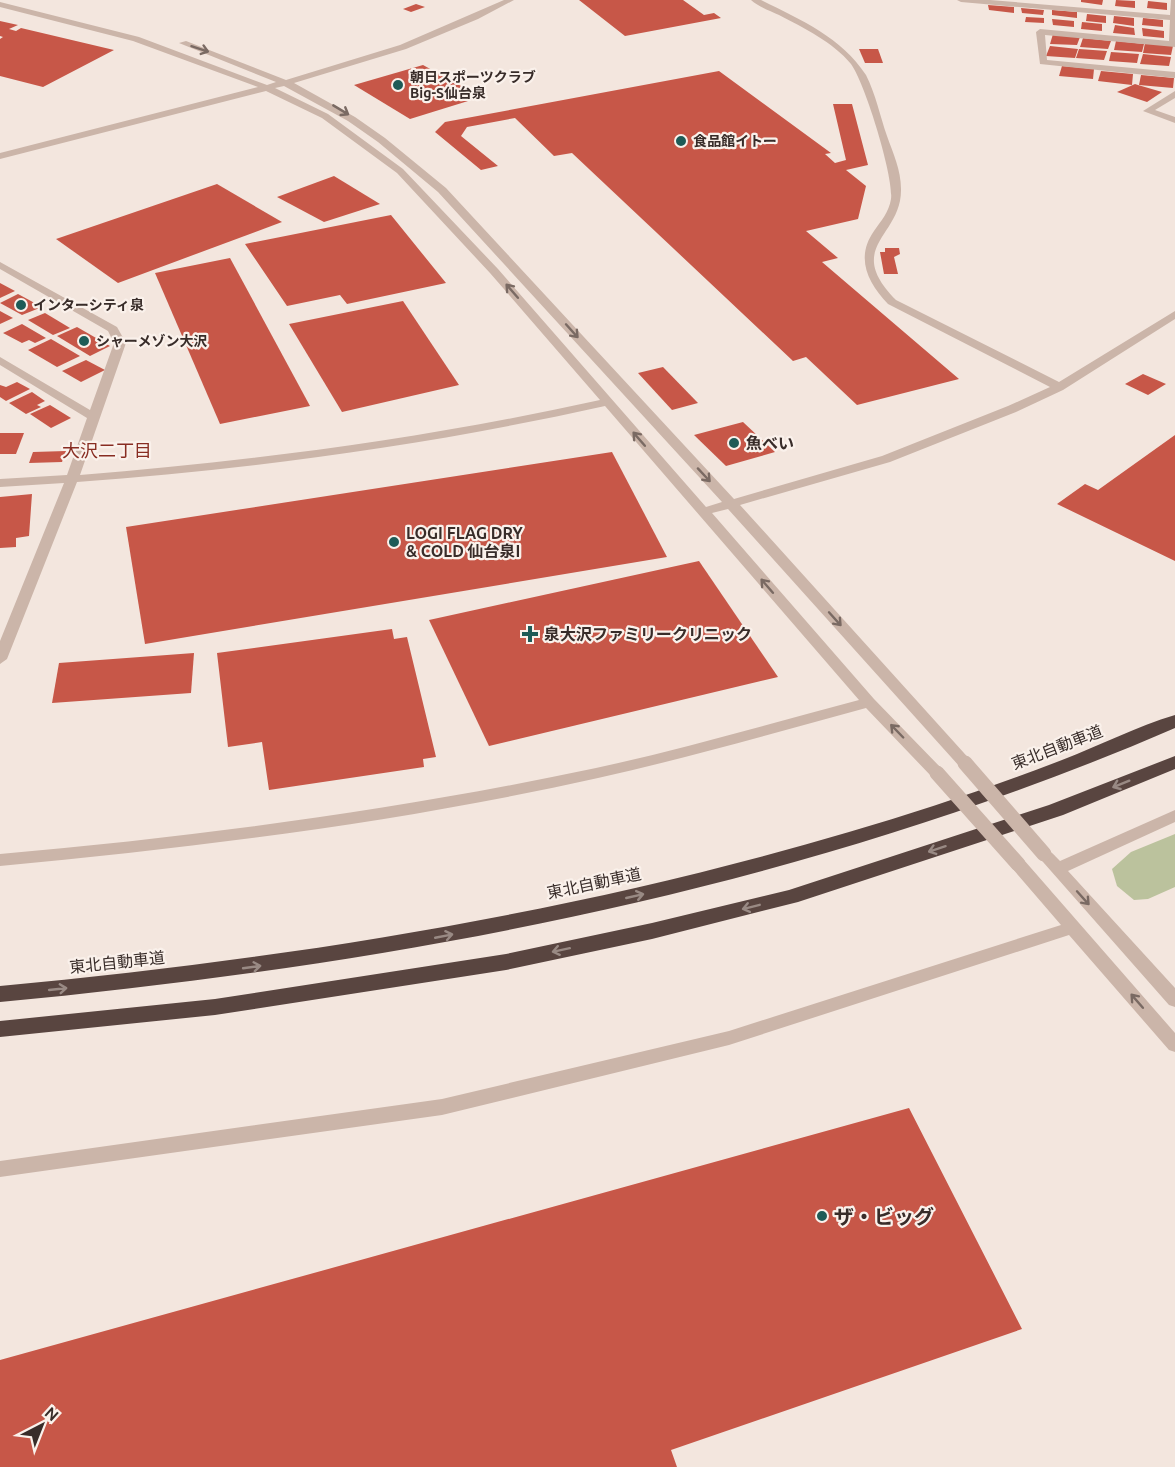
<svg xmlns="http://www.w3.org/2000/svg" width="1175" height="1467" font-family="Ubuntu,'Noto Sans JP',sans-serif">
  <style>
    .green { fill: #bbc29d }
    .building { fill: #c75748 }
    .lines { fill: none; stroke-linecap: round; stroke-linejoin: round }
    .minor { fill: #cbb5a9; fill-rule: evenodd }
    .highway { fill: #594540; fill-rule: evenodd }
    .minor-bridge { stroke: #cbb5a9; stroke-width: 15 }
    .oneway { stroke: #7a6a63 }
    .oneway2 { stroke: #998a84 }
    .poi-dot { fill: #1e5b57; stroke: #faf1eb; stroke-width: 2 }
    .labels { text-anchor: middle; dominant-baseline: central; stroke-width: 4.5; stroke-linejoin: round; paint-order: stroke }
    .far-poi-label { font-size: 14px; font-weight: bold; fill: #382c29; stroke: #faf1eb; text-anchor: start }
    .poi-label { font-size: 16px; font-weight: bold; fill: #382c29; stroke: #faf1eb; text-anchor: start }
    .street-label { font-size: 16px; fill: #382c29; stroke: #faf1eb }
    .neighbourhood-label { font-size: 18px; fill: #882d22; stroke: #faf1eb }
    .near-poi-label { font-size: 20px; font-weight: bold; fill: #382c29; stroke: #faf1eb; text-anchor: start }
  </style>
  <rect width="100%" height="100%" fill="#f3e6de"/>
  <path class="green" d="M1175 834V887L1148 899 1134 900 1117 886 1112 869 1131 852Z"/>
  <g class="building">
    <path d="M579 0H683L704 15 714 13 721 18 625 36Z"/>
    <path d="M1081 0H1103L1102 5 1081 2Z"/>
    <path d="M1116 0 1135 1V8L1115 6Z"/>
    <path d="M1148 1 1167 3V10L1147 8Z"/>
    <path d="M416 4 425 7 411 12 403 9Z"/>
    <path d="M988 5 1014 7V13L989 10Z"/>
    <path d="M1021 8 1044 10 1043 15 1022 13Z"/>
    <path d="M1052 10 1077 12V18L1052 15Z"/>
    <path d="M1087 14 1106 16V23L1086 21Z"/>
    <path d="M1114 16 1134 18V26L1113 23Z"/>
    <path d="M1026 17 1044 18V23L1025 22Z"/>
    <path d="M1143 18 1163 20V27L1142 25Z"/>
    <path d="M1052 19 1074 21V27L1053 25Z"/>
    <path d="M0 21 18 25 9 29 16 31 21 28 114 50 43 87 0 76V39L3 37 0 36Z"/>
    <path d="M1082 22 1102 24V31L1081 29Z"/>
    <path d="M1115 25 1134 28 1135 35 1113 33Z"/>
    <path d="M1142 28 1164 31V38L1143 36Z"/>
    <path d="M1053 34 1080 37 1077 45 1050 44Z"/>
    <path d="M1083 38 1111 41 1108 49 1080 47Z"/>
    <path d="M1116 41 1144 44 1142 52 1114 50Z"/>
    <path d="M1145 43 1173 46 1171 55 1143 53Z"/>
    <path d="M1050 46 1078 49 1075 58 1046 56Z"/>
    <path d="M859 49H878L883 63H865Z"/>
    <path d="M1079 49 1107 51 1104 60 1076 58Z"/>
    <path d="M1111 52 1139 54 1137 63 1109 61Z"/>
    <path d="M1143 54 1171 57 1169 66 1140 64Z"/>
    <path d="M423 65 481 97 410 119 354 85Z"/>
    <path d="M1062 66 1094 69 1093 79 1059 76Z"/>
    <path d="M719 71 831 153 825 154 835 163 846 160 833 104H852L868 165 846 170 866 186 858 219 806 231 838 258 822 262 959 379 857 405 806 357 793 361 572 153 554 156 515 118 467 127 461 136 498 166 481 170 435 132 445 122Z"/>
    <path d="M1101 71 1133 74 1132 85 1098 81Z"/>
    <path d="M1141 75 1174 78 1173 88 1139 85Z"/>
    <path d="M1135 84 1138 85 1162 92 1147 102 1117 92Z"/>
    <path d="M334 176 380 204 324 222 277 197Z"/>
    <path d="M217 184 282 222 118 283 56 239Z"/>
    <path d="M391 215 446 283 347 304 340 295 287 306 245 244Z"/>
    <path d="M885 248H899L900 254 894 257 898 274H884L880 252H885Z"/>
    <path d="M230 258 310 406 220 424 155 273Z"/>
    <path d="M0 283 15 291 0 298Z"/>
    <path d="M18 294 42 307 22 315 0 303Z"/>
    <path d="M403 301 459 385 342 412 289 324Z"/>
    <path d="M0 311 13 318 0 324Z"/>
    <path d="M45 313 70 328 53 335 28 320Z"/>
    <path d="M22 324 46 338 35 343 29 340 22 343 3 333Z"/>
    <path d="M77 327 110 346 90 356 57 336Z"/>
    <path d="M51 339 80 356 57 367 28 350Z"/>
    <path d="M86 360 105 370 81 382 62 371Z"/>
    <path d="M663 367 698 403 672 410 638 373Z"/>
    <path d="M1143 374 1166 384 1148 395 1125 384Z"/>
    <path d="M17 382 30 389 6 401 0 397V385L6 387Z"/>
    <path d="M32 392 45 401 37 405 41 407 26 414 9 403Z"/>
    <path d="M50 405 71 418 51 428 30 414Z"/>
    <path d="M743 422 775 452 726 466 694 435Z"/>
    <path d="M0 433H24L16 454H0Z"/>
    <path d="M1175 435V561L1057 504 1085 484 1098 490Z"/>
    <path d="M66 451 62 462 29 463 33 452Z"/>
    <path d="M612 452 667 557 145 644 126 527Z"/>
    <path d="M32 494 29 536 16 538V547L0 548V497Z"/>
    <path d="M699 561 778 677 489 746 429 620Z"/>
    <path d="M392 629 394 639 407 637 436 757 423 759 424 767 269 790 262 742 228 747 217 653Z"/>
    <path d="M194 653 191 693 52 703 59 663Z"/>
    <path d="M909 1108 1022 1329 671 1450 677 1467H0V1360Z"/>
  </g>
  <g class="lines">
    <g class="minor">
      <path d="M504 0H514L478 19 406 49 294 83 355 117 385 138 446 188 734 499 882 456 1008 406 1050 387 888 304C868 283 855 258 874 231 881 221 889 212 891 199 894 177 865 83 851 64 833 42 804 28 779 15 770 11 759 7 751 0H761C801 20 841 37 866 75 876 95 880 116 887 136 893 153 901 170 901 189 902 237 843 246 896 300L1059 382 1175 311V319L1063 390 1016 412 890 462 740 505 973 763 970 767H960L728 509 712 513 874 699 942 769 945 773 942 777H932L866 708C777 732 688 758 598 778 401 822 201 847 0 866V854C200 836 399 810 596 768 684 749 772 723 859 700L605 406C430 445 255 469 77 482L7 659 0 664V641L64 483 0 487V479L67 475 87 418 0 365V357L90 410 114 343 108 331 0 269V262L117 327 126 343 80 475C255 461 428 438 600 400L490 273 397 173 322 118 266 91 0 159V153L258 87 133 41 0 7V2L139 37 267 85 276 82 179 43 186 41 286 80 400 45ZM284 86 348 121 378 142 438 192 722 502 706 507 498 269 403 169 328 114 275 88Z"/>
      <path d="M957 0H990L1170 15 1171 0H1175V47L1045 35 1047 60 1175 72V78L1040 64 1036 32 1040 29 1169 41 1170 20 961 2Z"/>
      <path d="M1175 91V98L1155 110 1175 117V123L1143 111Z"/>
      <path d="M1175 810V822L1068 871 1175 988V1007L1169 1005 1036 854 1038 850C1049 847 1053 854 1060 861Z"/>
      <path d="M1018 858 1024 860 1175 1033V1052L1169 1050 1069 935 729 1045 442 1115 0 1177V1161L442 1099 729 1031 1061 925 1012 868 1010 864 1012 860Z"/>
    </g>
    <g class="highway">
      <path d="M1175 715V728C803 889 401 964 0 1002V986C287 959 571 914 849 832 921 811 992 787 1062 760 1099 746 1137 726 1175 715Z"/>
      <path d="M1175 756V769L1063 815 798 902 652 939 506 970 215 1015 0 1037V1021L215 999 506 954 652 923 789 890 1049 805Z"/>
    </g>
    <g class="minor-bridge">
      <path d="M965 763 1044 854"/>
      <path d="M937 773 1018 864"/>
    </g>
  </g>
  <defs><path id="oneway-shaft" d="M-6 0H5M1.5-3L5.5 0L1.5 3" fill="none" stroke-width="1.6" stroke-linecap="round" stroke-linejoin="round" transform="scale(1.5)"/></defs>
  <g class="oneway">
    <use href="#oneway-shaft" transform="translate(200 49) rotate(18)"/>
    <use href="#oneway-shaft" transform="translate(341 110) rotate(31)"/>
    <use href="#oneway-shaft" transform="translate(512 291) rotate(-131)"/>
    <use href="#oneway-shaft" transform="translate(572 331) rotate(48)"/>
    <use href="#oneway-shaft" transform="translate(639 439) rotate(-131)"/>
    <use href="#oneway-shaft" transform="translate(704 475) rotate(47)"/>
    <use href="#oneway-shaft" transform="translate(767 586) rotate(-131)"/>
    <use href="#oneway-shaft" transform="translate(835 619) rotate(48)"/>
    <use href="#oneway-shaft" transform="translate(897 731) rotate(-134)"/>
    <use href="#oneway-shaft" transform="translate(1083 898) rotate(48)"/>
    <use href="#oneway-shaft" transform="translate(1137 1001) rotate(-131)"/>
  </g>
  <g class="oneway2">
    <use href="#oneway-shaft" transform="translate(1121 784) rotate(158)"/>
    <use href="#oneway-shaft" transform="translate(937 849) rotate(162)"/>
    <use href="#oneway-shaft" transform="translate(635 896) rotate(-13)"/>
    <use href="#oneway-shaft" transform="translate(751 907) rotate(166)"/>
    <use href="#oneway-shaft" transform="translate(444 936) rotate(-11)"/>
    <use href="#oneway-shaft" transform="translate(561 950) rotate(168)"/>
    <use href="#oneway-shaft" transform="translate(252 967) rotate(-8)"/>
    <use href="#oneway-shaft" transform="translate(58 989) rotate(-6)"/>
  </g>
  <g class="poi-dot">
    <circle cx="398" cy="85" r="6"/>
    <circle cx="681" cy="141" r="6"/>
    <circle cx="21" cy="305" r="6"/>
    <circle cx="84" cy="341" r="6"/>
    <circle cx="734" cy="443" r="6"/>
    <circle cx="394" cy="542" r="6"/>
    <path d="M527 625h6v6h6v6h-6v6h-6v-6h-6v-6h6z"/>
    <circle cx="822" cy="1216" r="6"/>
  </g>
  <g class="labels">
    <g class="far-poi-label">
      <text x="410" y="77">朝日スポーツクラブ<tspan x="410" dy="16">Big-S仙台泉</tspan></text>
      <text x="693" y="141">食品館イトー</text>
      <text x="33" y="305">インターシティ泉</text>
      <text x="96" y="341">シャーメゾン大沢</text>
    </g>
    <g class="poi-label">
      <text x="746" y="443">魚べい</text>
      <text x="406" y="533">LOGI FLAG DRY<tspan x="406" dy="18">&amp; COLD 仙台泉I</tspan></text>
      <text x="544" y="634">泉大沢ファミリークリニック</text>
    </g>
    <g class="street-label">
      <text transform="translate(1057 747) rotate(-21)">東北自動車道</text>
      <text transform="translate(594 883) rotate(-12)">東北自動車道</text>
      <text transform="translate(117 962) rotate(-6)">東北自動車道</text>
    </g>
    <g class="neighbourhood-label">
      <text x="107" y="450">大沢二丁目</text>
    </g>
    <g class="near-poi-label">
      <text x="834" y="1216">ザ・ビッグ</text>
    </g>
  </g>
  <g transform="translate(42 1425) rotate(42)" stroke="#faf1eb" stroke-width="4.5" paint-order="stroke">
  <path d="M0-4.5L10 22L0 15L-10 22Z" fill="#382c29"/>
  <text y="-9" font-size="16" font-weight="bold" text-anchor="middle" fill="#382c29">N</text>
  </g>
</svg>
